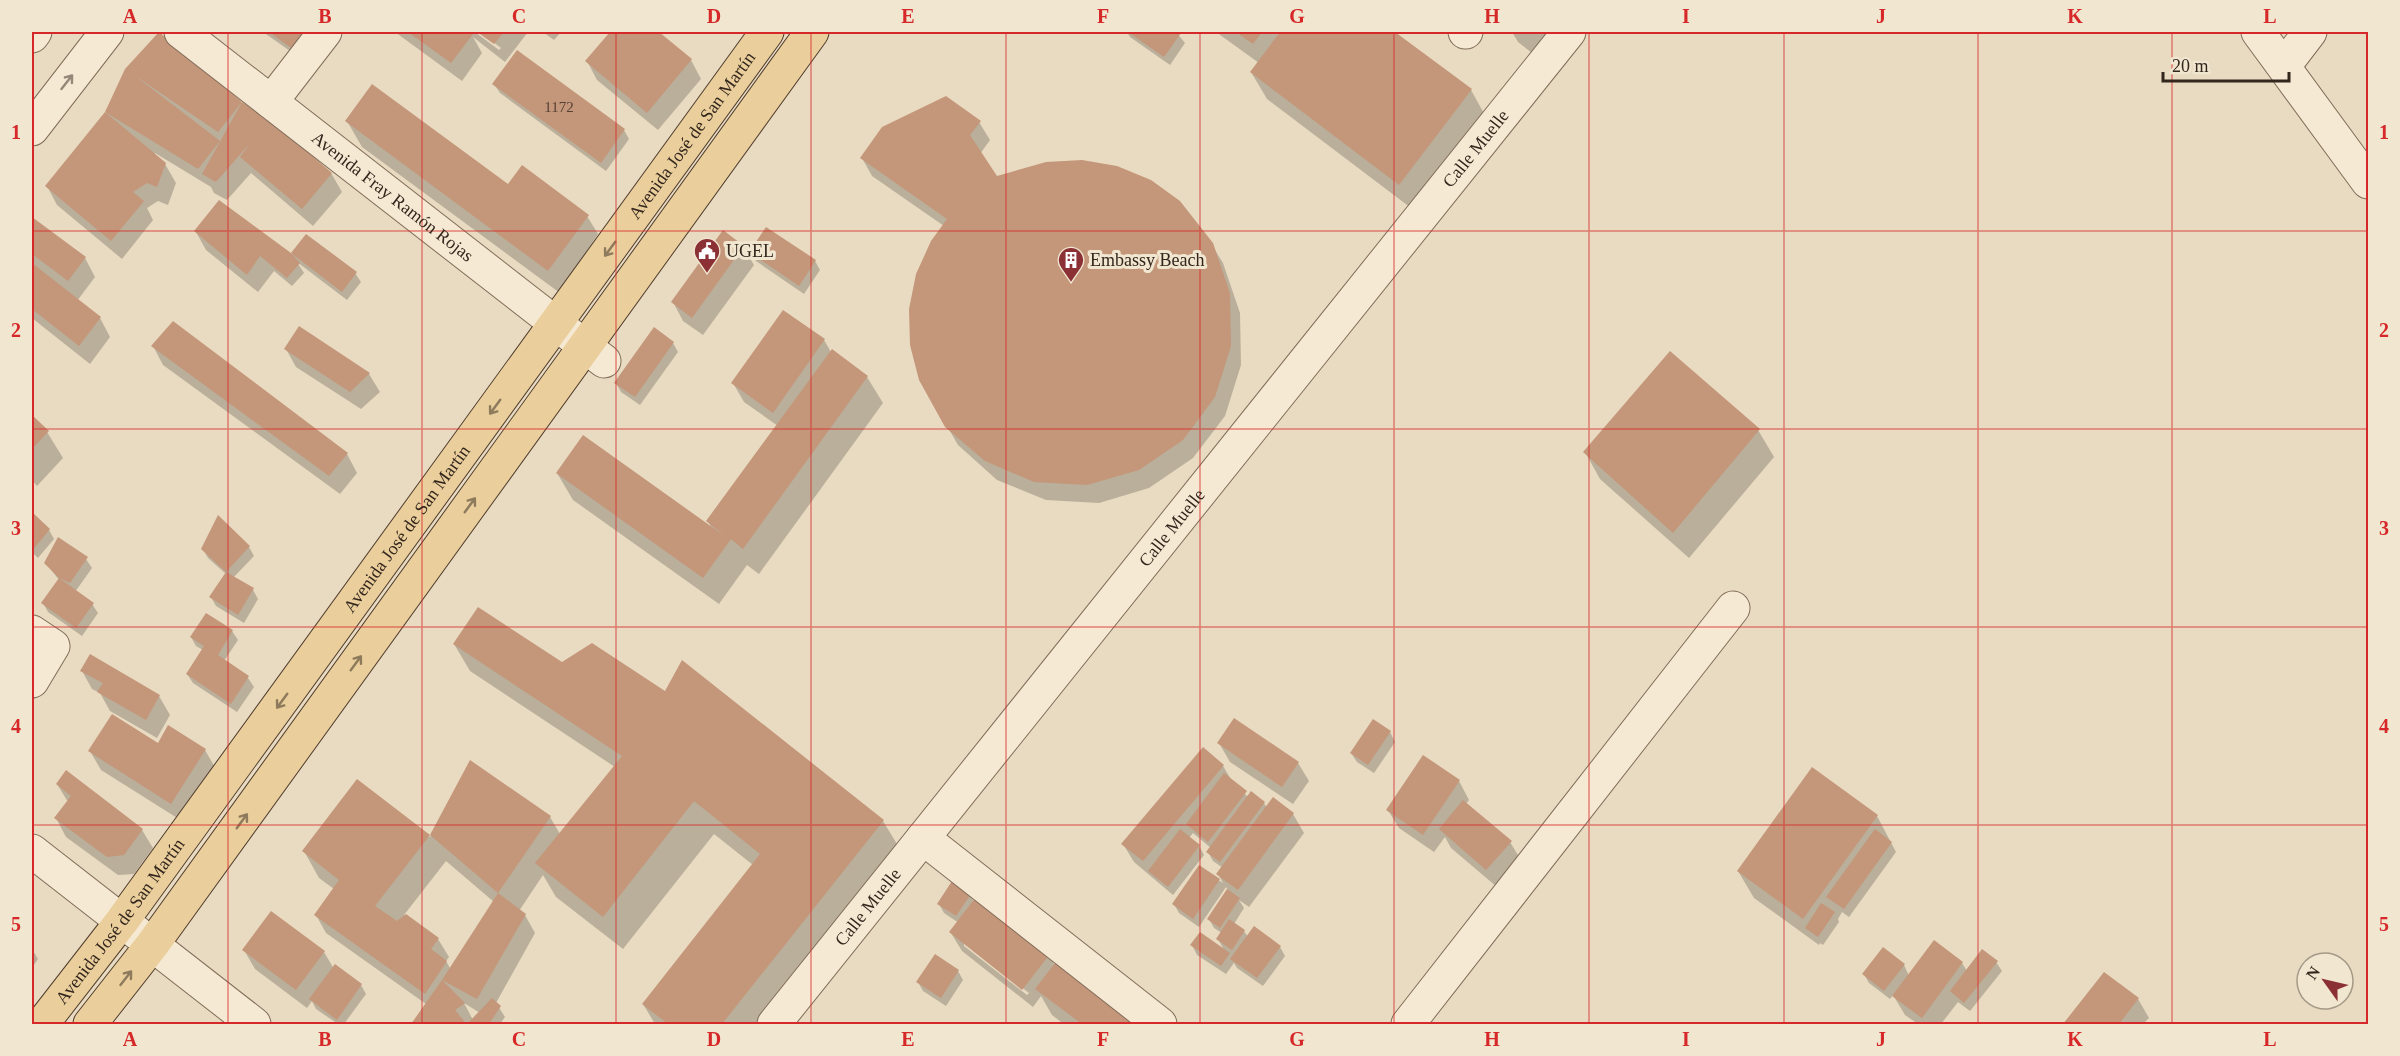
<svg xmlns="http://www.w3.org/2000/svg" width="2400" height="1056" font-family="Georgia,serif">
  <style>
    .shadow { fill: #0003; fill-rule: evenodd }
    .building { fill: #c4967a }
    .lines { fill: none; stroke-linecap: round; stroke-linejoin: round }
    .minor-casing { stroke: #816d5a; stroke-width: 35 }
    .major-casing { stroke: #4f3c2e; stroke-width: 35 }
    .minor { stroke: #f5e9d3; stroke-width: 33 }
    .major { stroke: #eace9b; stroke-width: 33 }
    .oneway { stroke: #948878 }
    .oneway2 { stroke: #8e7a5c }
    .grid { fill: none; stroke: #d62828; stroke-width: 1.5; stroke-opacity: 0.55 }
    .labels { text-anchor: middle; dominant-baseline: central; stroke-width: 6; stroke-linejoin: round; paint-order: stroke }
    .number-label { font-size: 15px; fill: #564234 }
    .street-label { font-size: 18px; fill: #32261d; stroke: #f1e6d0 }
    .poi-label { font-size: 18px; fill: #32261d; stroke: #f1e6d0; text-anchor: start }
    .neatline { fill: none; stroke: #d62828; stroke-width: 2 }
    .grid-label { font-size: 20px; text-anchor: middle; font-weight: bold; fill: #d62828 }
  </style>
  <rect width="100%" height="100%" fill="#e9dbc1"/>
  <g class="shadow">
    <path d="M263 32H313L300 58Z"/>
    <path d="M395 32H475L499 50 501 48 480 32H528L505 62 473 37 482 53 462 81Z"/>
    <path d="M543 32H561L554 40Z"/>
    <path d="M612 32H657L691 60 701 79 658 130 597 80 587 61Z"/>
    <path d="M1127 32H1176L1185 43 1170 65 1130 37Z"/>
    <path d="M1216 32H1393L1471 90 1486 117 1415 211 1267 99 1251 72 1259 63Z"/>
    <path d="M1512 32H1562L1547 65 1518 42Z"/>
    <path d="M518 52 624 130 629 139 606 171 500 93 494 84Z"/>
    <path d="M126 70 241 103 270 122 331 173 342 192 313 226 251 173 227 200 214 193 211 187 155 153 154 155 165 164 176 183 168 205 158 201 147 208 153 220 122 259 57 205 47 186 107 113Z"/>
    <path d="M347 121 587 216 598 234 585 254 590 262 564 296 362 147Z"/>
    <path d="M979 122 990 140 980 154 996 178 1211 244 1223 263 1240 313 1241 365 1225 416 1193 458 1149 488 1099 503 1046 500 997 480 958 445 920 379 944 226 872 176 862 158Z"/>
    <path d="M32 219 85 258 95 277 77 301 100 318 110 337 90 364 32 318Z"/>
    <path d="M196 232 291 255 306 236 355 273 361 282 347 300 297 262 304 273 292 286 274 271 258 292 206 250Z"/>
    <path d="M743 247 754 265 703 335 683 321 673 302Z"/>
    <path d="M751 252 815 261 820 270 804 294 756 261Z"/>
    <path d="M824 340 831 352 867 377 883 403 759 574 747 565 719 604 573 500 557 473 711 527 708 521 778 426 744 402 733 383Z"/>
    <path d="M673 343 678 352 640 405 621 392 616 383Z"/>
    <path d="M153 346 347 454 357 473 340 494 163 365Z"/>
    <path d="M286 349 369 374 380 392 361 409 296 367Z"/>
    <path d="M32 417 47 432 63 458 37 486 32 480Z"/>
    <path d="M1758 430 1774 457 1689 558 1600 479 1585 452Z"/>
    <path d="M32 514 49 530 54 539 38 558 32 552Z"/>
    <path d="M249 547 254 556 233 578 253 590 258 599 244 623 216 606 211 597 226 574 208 558 203 549Z"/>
    <path d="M86 559 92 568 75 592 92 604 98 613 82 636 48 612 43 603 59 580 46 563Z"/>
    <path d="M206 615 232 631 238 640 224 661 248 678 254 687 237 712 193 683 187 674 203 650 196 646 191 637Z"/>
    <path d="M454 644 562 664 666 693 883 821 903 854 768 1024H655L643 1004 753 865 714 834 623 949 556 897 543 875 519 911 525 915 535 933 496 1003 505 1017 500 1024H413L426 1004 326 933 316 915 334 889 319 878 304 851 357 781 430 837 471 762 550 817 560 834 615 767 470 671ZM446 861 494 902 450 968 446 961 449 957 438 939 404 915ZM464 1003 480 1013 473 1020Z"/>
    <path d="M82 671 159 696 170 715 157 738 110 711 100 693 92 689Z"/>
    <path d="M1390 732 1395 742 1374 773 1357 762 1351 753Z"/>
    <path d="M1219 743 1298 763 1309 781 1293 804 1230 762Z"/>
    <path d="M158 745 205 750 216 769 182 821 101 770 90 751Z"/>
    <path d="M1203 749 1223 766 1232 781 1248 797 1264 803 1267 808 1273 799 1293 814 1304 833 1249 907 1239 900 1244 908 1234 924 1244 931 1248 937 1280 947 1285 956 1263 986 1237 968 1234 963 1226 974 1197 955 1192 945 1224 950 1218 939 1222 933 1214 928 1209 919 1228 890 1226 887 1199 927 1179 913 1174 904 1199 867 1223 883 1218 874 1223 868 1213 861 1208 852 1211 848 1193 833 1189 838 1199 846 1204 855 1173 895 1134 862 1123 844Z"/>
    <path d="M1459 781 1469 800 1466 804 1510 842 1521 860 1497 887 1451 848 1445 837 1434 852 1399 828 1388 810Z"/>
    <path d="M57 784 142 830 153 848 134 874 118 875 66 837 56 818 68 802Z"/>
    <path d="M1877 816 1896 852 1849 917 1842 912 1838 919 1839 922 1823 945 1820 943 1819 945 1754 898 1738 871Z"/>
    <path d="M970 895 974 902 1049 955 1055 966 1133 1024H1059L1061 1022 1052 1015 1041 996 1033 1007 962 951 951 933 959 923 944 913 939 904ZM964 942 1029 993 1027 995 964 946Z"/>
    <path d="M272 913 324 952 334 969 361 985 366 994 344 1024H338L316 1009 312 1001 307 1008 255 969 244 950Z"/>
    <path d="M1934 942 1962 963 1967 971 1996 962 2002 971 1970 1011 1958 1002 1941 1024H1918L1905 1015 1893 995 1890 999 1869 983 1864 974 1904 965 1909 976Z"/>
    <path d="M32 949 38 959 32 968Z"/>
    <path d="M958 971 963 980 946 1006 923 991 918 982Z"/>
    <path d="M2104 974 2138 999 2149 1018 2143 1024H2065Z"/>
  </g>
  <g class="building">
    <path d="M159 32 242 102 218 132 134 75 220 141 198 169 105 112 166 163 157 187 147 183 133 192 144 201 111 241 45 186 105 112 125 69Z"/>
    <path d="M269 32H308L294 50Z"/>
    <path d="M408 32H469L473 34 451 63Z"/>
    <path d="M477 32H504L494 44Z"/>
    <path d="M610 32H659L692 59 647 113 585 61Z"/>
    <path d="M1128 32H1178L1181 33 1164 57Z"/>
    <path d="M1236 32H1262L1253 44Z"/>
    <path d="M1280 32H1395L1472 89 1399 185 1250 72Z"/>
    <path d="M517 50 625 129 601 163 492 84Z"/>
    <path d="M372 84 508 184 522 165 589 215 548 271 345 121Z"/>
    <path d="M946 96 981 121 970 135 997 176 1046 162 1082 160 1117 166 1151 180 1180 201 1213 243 1230 293 1231 346 1215 397 1183 440 1139 470 1087 485 1034 482 985 461 945 427 919 380 910 345 909 309 916 274 931 241 947 219 860 158 882 127Z"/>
    <path d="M242 102 271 120 332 173 302 209 240 157 251 142 216 182 202 174Z"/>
    <path d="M219 200 291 253 300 263 287 278 260 256 247 275 194 231Z"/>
    <path d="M32 217 86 257 68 281 32 254Z"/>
    <path d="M766 227 816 260 799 286 749 252Z"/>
    <path d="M723 230 744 246 692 318 671 302Z"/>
    <path d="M306 234 357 272 342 292 291 253Z"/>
    <path d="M32 263 101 317 79 346 32 309Z"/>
    <path d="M783 310 825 339 773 413 731 383Z"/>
    <path d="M173 321 348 453 329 476 151 346Z"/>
    <path d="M299 326 370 373 350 392 284 349Z"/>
    <path d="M654 327 674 342 635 397 614 383Z"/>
    <path d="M832 349 868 376 743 549 731 539 703 578 556 473 583 435 726 537 706 521Z"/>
    <path d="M1670 351 1760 429 1673 533 1583 452Z"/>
    <path d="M32 415 49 431 32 449Z"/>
    <path d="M32 512 50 529 32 551Z"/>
    <path d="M218 515 250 546 226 572 201 549Z"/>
    <path d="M58 537 88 557 70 583 59 578 44 563Z"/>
    <path d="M226 572 254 588 238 615 209 597Z"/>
    <path d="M59 578 94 603 76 628 41 603Z"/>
    <path d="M478 607 562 662 592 643 665 691 682 660 884 820 722 1024H668L642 1004 760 854 694 801 603 917 535 863 622 756 453 644Z"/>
    <path d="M206 613 233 630 218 655 249 676 231 704 186 674 204 646 190 637Z"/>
    <path d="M90 654 160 695 146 720 97 692 103 683 80 671Z"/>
    <path d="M112 714 158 743 168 725 206 749 171 804 88 751Z"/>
    <path d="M1234 718 1299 762 1282 787 1217 743Z"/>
    <path d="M1373 719 1391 731 1368 765 1350 753Z"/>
    <path d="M1203 747 1224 765 1143 861 1121 844Z"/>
    <path d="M1423 755 1460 780 1423 835 1386 810Z"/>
    <path d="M470 760 551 816 498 893 430 835Z"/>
    <path d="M1812 767 1878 815 1803 919 1737 871Z"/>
    <path d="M66 770 143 829 124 855 107 857 54 818 71 796 56 784Z"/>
    <path d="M1224 773 1247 791 1208 842 1186 824Z"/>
    <path d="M357 779 430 835 375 906 397 921 406 914 439 938 431 949 447 961 425 994 314 915 339 880 302 851Z"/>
    <path d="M1251 791 1265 802 1220 862 1206 852Z"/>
    <path d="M1273 797 1294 813 1238 890 1216 874Z"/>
    <path d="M1463 800 1512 841 1486 870 1439 829Z"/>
    <path d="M1180 829 1200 845 1168 887 1148 871Z"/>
    <path d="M1875 829 1892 842 1844 909 1826 897Z"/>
    <path d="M1199 865 1220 879 1193 919 1172 904Z"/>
    <path d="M952 881 971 894 956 916 937 904Z"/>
    <path d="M1227 889 1240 898 1220 928 1207 919Z"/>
    <path d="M498 893 526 914 477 999 442 980Z"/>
    <path d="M976 897 1050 954 1022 990 949 932Z"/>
    <path d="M1821 903 1835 912 1818 937 1805 928Z"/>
    <path d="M271 911 325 951 296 990 242 950Z"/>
    <path d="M1229 919 1245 930 1232 950 1216 939Z"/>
    <path d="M1254 926 1281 946 1257 978 1230 959Z"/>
    <path d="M1200 932 1230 953 1221 966 1190 945Z"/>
    <path d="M1934 940 1963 962 1922 1018 1892 996Z"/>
    <path d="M1883 947 1905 964 1884 991 1862 974Z"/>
    <path d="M1982 949 1998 961 1964 1003 1950 991Z"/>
    <path d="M935 954 959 970 941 998 916 982Z"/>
    <path d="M1055 963 1135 1024H1082L1035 989Z"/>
    <path d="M335 964 362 984 337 1020 309 999Z"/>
    <path d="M2104 972 2139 998 2119 1024H2063Z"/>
    <path d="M442 980 465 1003 455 1010 464 1021 462 1024H411Z"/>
    <path d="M492 998 501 1006 489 1024H467Z"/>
  </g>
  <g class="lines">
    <g class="minor-casing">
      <g id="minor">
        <path id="s1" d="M181 32 604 361"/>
        <path d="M1465 32H1466"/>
        <path d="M2258 32 2368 182"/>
        <path d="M32 36 35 32"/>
        <path d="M2284 66 2310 32"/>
        <path d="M271 102 325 32"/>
        <path d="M32 129 107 32"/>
        <path d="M32 632 53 646 32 681"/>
        <path d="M923 838 1160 1024"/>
        <path d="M32 851 254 1024"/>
        <path id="s2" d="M774 1024 1569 32"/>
        <path d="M1408 1024 1733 608"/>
      </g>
    </g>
    <g class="major-casing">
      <g id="major">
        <path id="s3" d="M42 1024 122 921 767 32"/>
        <path d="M90 1024 152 945 812 32"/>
      </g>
    </g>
    <use href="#minor" class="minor"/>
    <use href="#major" class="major"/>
  </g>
  <defs><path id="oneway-shaft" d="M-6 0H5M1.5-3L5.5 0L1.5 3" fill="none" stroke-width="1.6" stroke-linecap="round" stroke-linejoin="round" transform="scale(1.5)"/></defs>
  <use class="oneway" href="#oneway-shaft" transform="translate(67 82) rotate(-52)"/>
  <g class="oneway2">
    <use href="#oneway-shaft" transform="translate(610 249) rotate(126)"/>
    <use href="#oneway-shaft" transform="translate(495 407) rotate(126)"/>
    <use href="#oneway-shaft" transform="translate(470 505) rotate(-54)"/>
    <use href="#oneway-shaft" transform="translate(356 663) rotate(-54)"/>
    <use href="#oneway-shaft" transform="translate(282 701) rotate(126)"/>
    <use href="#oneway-shaft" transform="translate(242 821) rotate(-54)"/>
    <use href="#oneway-shaft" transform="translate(126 978) rotate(-52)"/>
  </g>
  <path class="grid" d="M228 32V1024M422 32V1024M616 32V1024M811 32V1024M1006 32V1024M1200 32V1024M1394 32V1024M1589 32V1024M1784 32V1024M1978 32V1024M2172 32V1024M32 231H2368M32 429H2368M32 627H2368M32 825H2368"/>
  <defs>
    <g id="civic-pin" transform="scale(1.35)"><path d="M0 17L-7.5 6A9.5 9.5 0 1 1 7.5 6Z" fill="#8b3034" stroke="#f1e6d0"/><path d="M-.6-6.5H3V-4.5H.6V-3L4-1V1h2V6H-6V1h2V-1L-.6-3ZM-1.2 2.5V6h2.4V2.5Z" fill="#fff"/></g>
    <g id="building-pin" transform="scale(1.35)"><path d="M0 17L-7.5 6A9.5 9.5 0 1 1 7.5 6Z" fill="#8b3034" stroke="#f1e6d0"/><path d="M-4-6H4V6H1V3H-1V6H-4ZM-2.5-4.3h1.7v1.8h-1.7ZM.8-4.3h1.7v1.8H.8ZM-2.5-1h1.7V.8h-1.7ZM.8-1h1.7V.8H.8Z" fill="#fff"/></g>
  </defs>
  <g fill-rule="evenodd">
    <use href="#civic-pin" x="707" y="251"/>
    <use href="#building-pin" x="1071" y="260"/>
  </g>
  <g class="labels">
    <g class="number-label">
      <text x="559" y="107">1172</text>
    </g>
    <g class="street-label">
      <text stroke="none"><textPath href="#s3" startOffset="1101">Avenida José de San Martín</textPath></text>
      <text stroke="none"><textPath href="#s2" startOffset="1122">Calle Muelle</textPath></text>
      <text stroke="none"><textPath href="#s1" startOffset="268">Avenida Fray Ramón Rojas</textPath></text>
      <text stroke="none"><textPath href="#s2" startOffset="636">Calle Muelle</textPath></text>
      <text stroke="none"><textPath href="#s3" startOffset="615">Avenida José de San Martín</textPath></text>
      <text stroke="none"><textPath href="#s2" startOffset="150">Calle Muelle</textPath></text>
      <text stroke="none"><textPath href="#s3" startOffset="129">Avenida José de San Martín</textPath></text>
    </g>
    <g class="poi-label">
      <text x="726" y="251">UGEL</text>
      <text x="1090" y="260">Embassy Beach</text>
    </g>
  </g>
  <rect width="2400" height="1056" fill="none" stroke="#f1e6d0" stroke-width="66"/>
  <g transform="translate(2325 981) rotate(304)"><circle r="28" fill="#f1e6d0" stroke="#a59988" stroke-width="1.5"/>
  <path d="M0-4.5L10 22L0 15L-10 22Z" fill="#8b3034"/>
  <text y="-9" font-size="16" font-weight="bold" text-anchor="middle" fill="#32261d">N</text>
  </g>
  <path d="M2163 72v9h126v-9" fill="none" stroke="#32261d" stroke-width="3"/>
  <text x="2172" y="72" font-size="18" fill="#32261d" stroke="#f1e6d0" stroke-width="4.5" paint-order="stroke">20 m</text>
  <rect x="33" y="33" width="2334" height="990" class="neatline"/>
  <g class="grid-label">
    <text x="130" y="23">A</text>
    <text x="325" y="23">B</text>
    <text x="519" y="23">C</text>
    <text x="714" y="23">D</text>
    <text x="908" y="23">E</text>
    <text x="1103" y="23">F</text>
    <text x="1297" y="23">G</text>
    <text x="1492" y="23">H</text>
    <text x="1686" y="23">I</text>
    <text x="1881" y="23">J</text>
    <text x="2075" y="23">K</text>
    <text x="2270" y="23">L</text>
    <text x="16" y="139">1</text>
    <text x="2384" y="139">1</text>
    <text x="16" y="337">2</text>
    <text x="2384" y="337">2</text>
    <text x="16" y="535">3</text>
    <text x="2384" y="535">3</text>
    <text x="16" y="733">4</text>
    <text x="2384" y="733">4</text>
    <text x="16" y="931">5</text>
    <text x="2384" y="931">5</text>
    <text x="130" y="1046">A</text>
    <text x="325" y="1046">B</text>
    <text x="519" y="1046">C</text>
    <text x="714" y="1046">D</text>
    <text x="908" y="1046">E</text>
    <text x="1103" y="1046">F</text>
    <text x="1297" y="1046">G</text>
    <text x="1492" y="1046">H</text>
    <text x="1686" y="1046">I</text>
    <text x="1881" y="1046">J</text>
    <text x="2075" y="1046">K</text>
    <text x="2270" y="1046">L</text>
  </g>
</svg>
